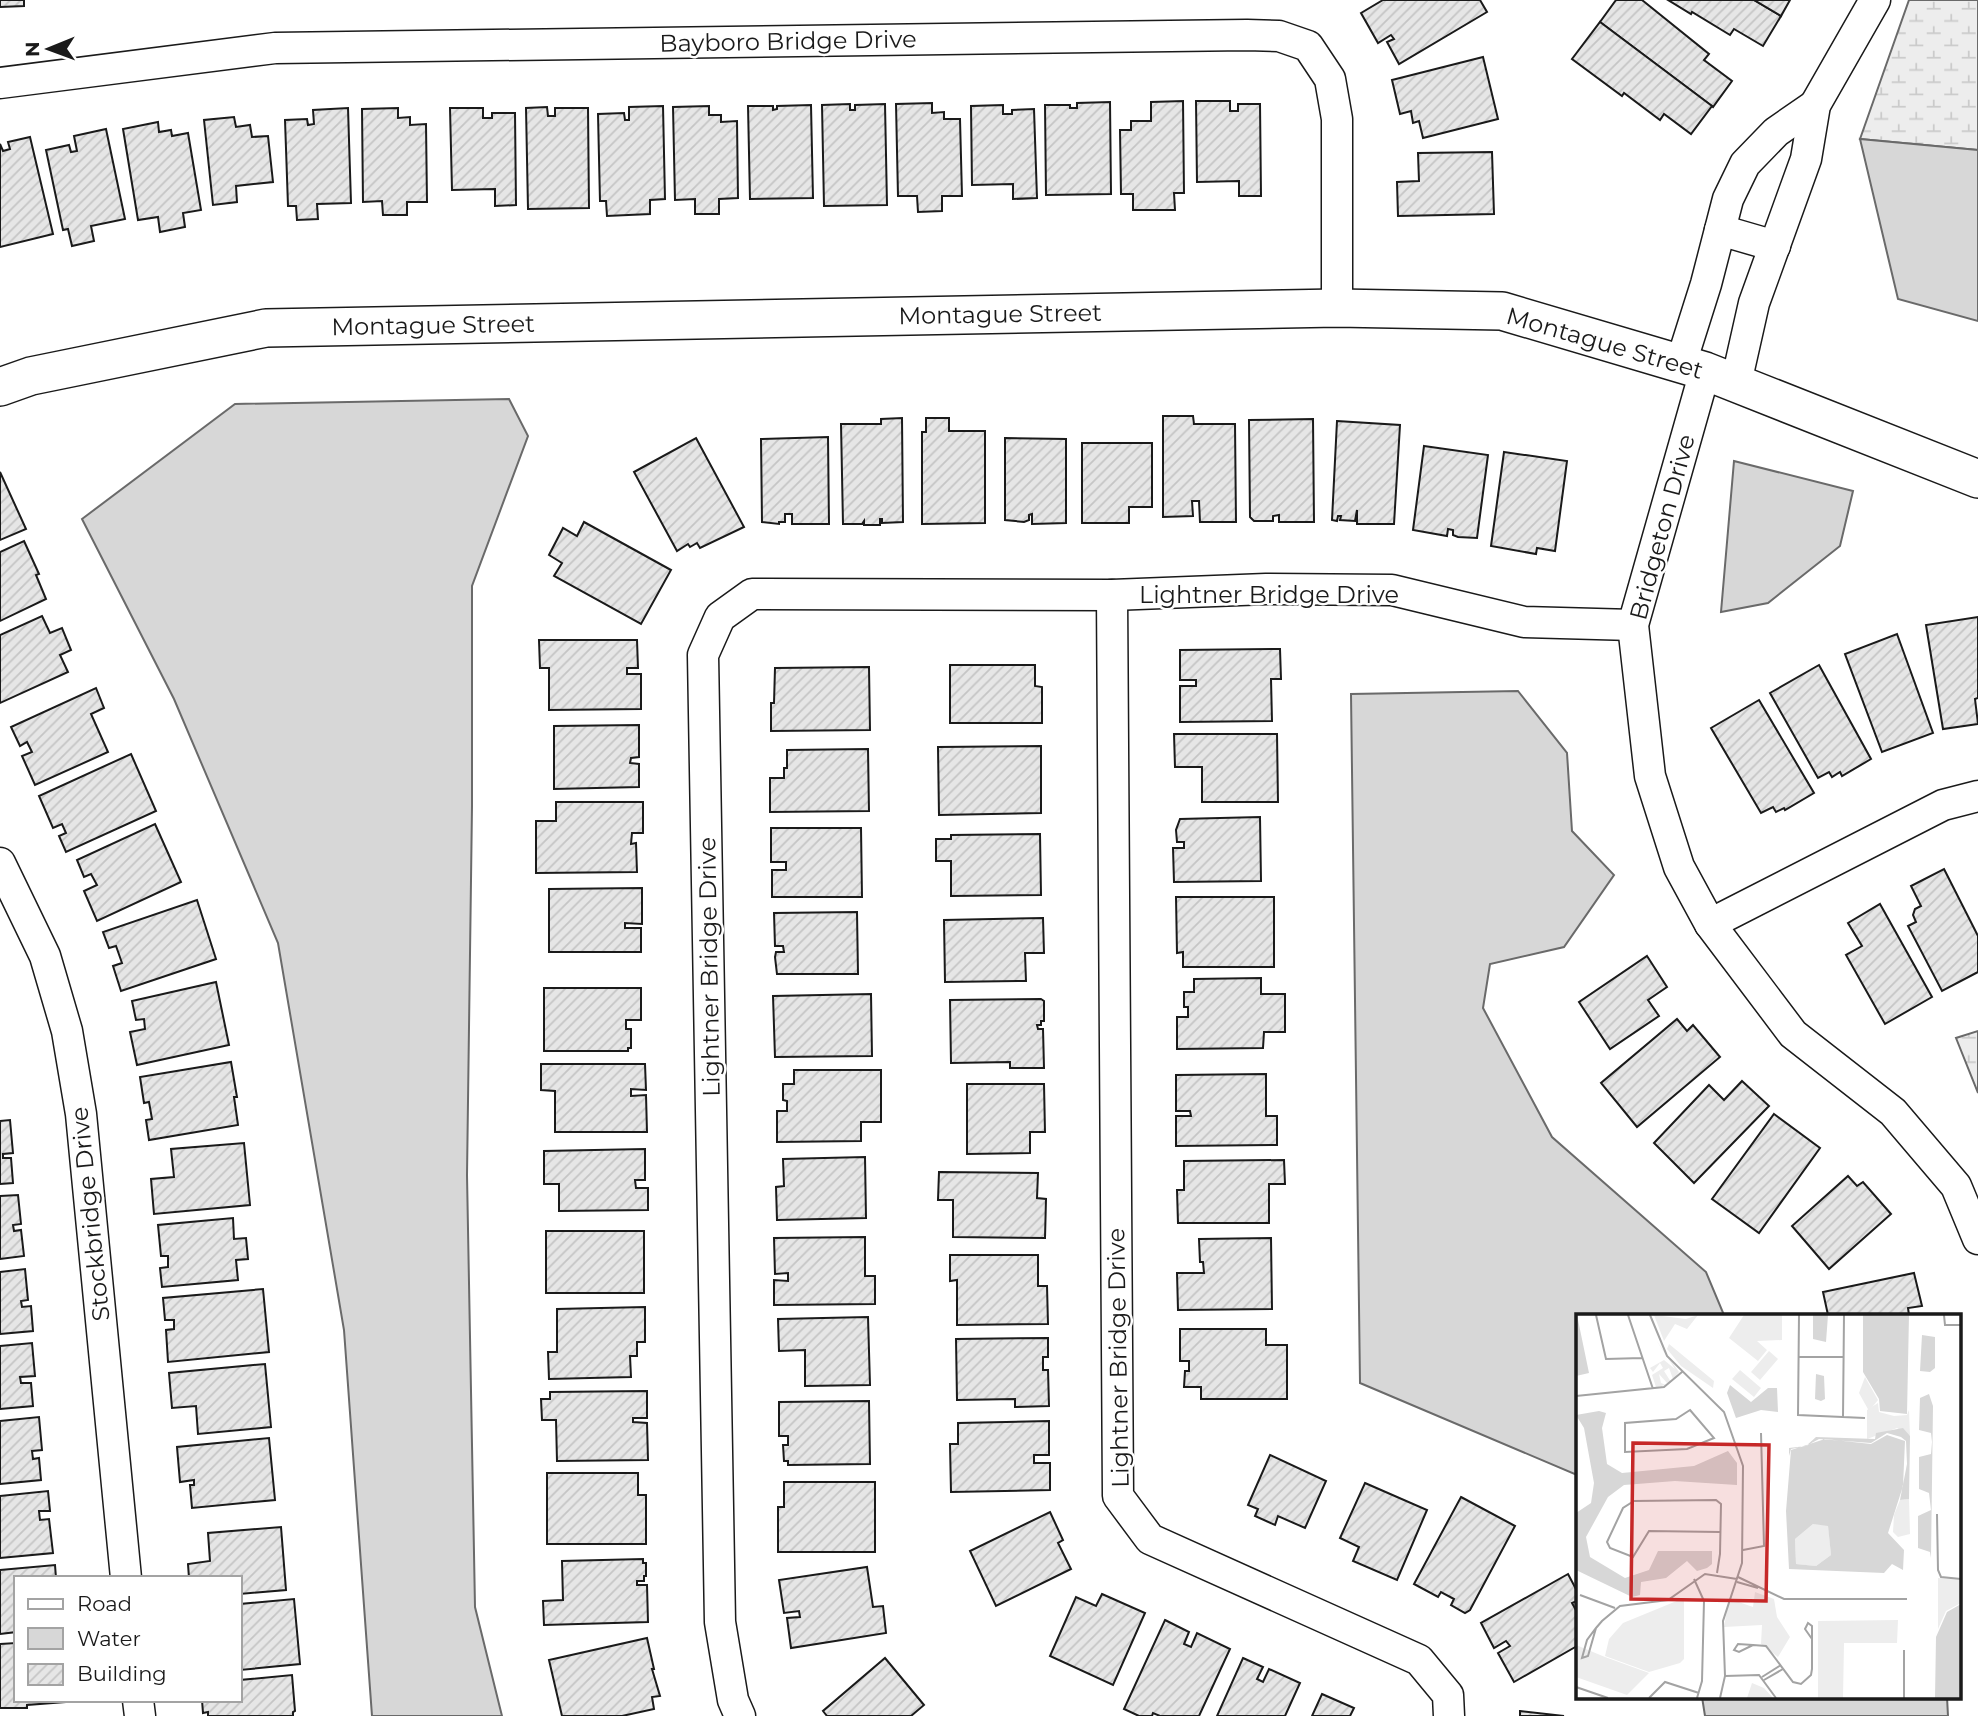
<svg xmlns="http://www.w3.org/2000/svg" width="1978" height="1716" font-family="Montserrat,sans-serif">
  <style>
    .wetland { fill: url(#wetland-marsh); stroke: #6a6a6a; stroke-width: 2 }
    .water { fill: #d7d7d7; stroke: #6a6a6a; stroke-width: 2 }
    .building { fill: url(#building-hatch); stroke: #1a1a1a; stroke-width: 2 }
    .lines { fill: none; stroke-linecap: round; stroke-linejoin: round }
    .minor-casing { stroke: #1a1a1a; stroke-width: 33 }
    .tertiary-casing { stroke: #1a1a1a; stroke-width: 40 }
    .minor { stroke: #fff; stroke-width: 30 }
    .tertiary { stroke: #fff; stroke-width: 37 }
    .labels { text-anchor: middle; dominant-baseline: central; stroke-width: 5; stroke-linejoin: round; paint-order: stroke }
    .street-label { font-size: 24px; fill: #1a1a1a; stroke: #fff }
    .inset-road { fill: none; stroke: #a3a3a3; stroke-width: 2 }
    .view { fill: #c62828; fill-opacity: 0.15; stroke: #c62828; stroke-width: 3.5 }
    .inset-edge { fill: none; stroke: #1a1a1a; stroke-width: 3.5 }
  </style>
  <defs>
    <pattern id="wetland-marsh" width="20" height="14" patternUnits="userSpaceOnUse" patternTransform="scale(1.75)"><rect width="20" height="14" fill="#ededed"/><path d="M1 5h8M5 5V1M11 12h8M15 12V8" fill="none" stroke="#cbcbcb"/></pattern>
    <pattern id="building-hatch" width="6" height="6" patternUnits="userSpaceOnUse" patternTransform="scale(1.75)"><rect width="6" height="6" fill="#e6e6e6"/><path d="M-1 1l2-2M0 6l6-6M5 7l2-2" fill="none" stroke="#c5c5c5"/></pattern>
  </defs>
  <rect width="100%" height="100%" fill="#fff"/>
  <g class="wetland">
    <path d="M1909 0H1978V150L1860 139Z"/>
    <path d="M1978 1031V1093L1956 1038Z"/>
  </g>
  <g class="water">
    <path d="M1860 139 1978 150V321L1898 299Z"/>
    <path d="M509 399 528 436 472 586V806L467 1175 475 1607 502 1716H372L344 1330 278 943 174 699 82 519 235 404Z"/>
    <path d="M1734 461 1853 491 1840 546 1768 603 1721 612Z"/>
    <path d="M1518 691 1567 753 1572 831 1614 875 1564 947 1490 964 1483 1008 1552 1137 1706 1272 1724 1315H1577V1475L1360 1383 1351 694Z"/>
    <path d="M1702 1697H1947L1948 1716H1705Z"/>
  </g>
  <g class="building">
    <path d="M0 0H24V6L0 7Z"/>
    <path d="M1383 0H1480L1487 12 1399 64 1387 42 1394 39 1391 35 1378 43 1361 13Z"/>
    <path d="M1616 0H1642L1709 54 1704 60 1732 81 1713 107 1600 22Z"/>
    <path d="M1668 0H1754L1781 16 1763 46 1734 29 1730 35 1692 12 1691 14Z"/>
    <path d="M1754 0H1790L1781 16Z"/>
    <path d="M1600 22 1712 106 1691 134 1664 114 1660 120 1624 93 1622 96 1572 59Z"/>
    <path d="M1483 57 1498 119 1423 138 1419 121 1413 123 1411 111 1400 114 1392 80Z"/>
    <path d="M1183 101 1184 193H1174L1175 210H1133V194H1121L1120 130H1131V121H1151V102Z"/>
    <path d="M1196 101H1230V111H1238V104H1260L1261 196H1239V181L1197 182Z"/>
    <path d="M1110 102 1111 194 1046 195 1045 105H1070V108H1077V103Z"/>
    <path d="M932 103V113L944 112V119H960L962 196H942V211L918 212 917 196H898L896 104Z"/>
    <path d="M850 104V110H855V105L885 104 887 205 824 206 822 105Z"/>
    <path d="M811 105 813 198 750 199 748 106H773V110L777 109V106Z"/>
    <path d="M1003 105V114H1012V110L1034 109 1037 198 1013 199V184L972 185 971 106Z"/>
    <path d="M663 106 665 199 650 200V214L607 216 606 201H600L598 114 624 113 625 120H629V107Z"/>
    <path d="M709 106V115H721V122L737 121 738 198 719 199V214H695V199L675 200 673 107Z"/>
    <path d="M547 107 548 116H555V108H588L589 208 528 209 526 108Z"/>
    <path d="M348 108 351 203 317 204 318 219 297 220 296 206H288L285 120 307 119 308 125 314 124 313 110Z"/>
    <path d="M398 108V118L410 117V125L426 124 427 202H407V215H383L382 201 363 202 362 109Z"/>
    <path d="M450 108H483V118H492V113H515L516 205 495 206V189L452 190Z"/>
    <path d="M234 117 236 127 250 125 252 137 268 136 273 182 236 186 237 202 213 205 204 120Z"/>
    <path d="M158 122 159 132 171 130 172 136 188 133 201 210 183 213 185 227 160 232 158 217 138 220 123 129Z"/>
    <path d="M106 129 125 219 91 226 94 241 72 246 68 229 63 230 46 150 69 145 71 152 77 151 74 136Z"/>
    <path d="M30 137 53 234 0 247V144L3 151 10 149 8 142Z"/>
    <path d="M1492 152 1494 214 1398 216 1397 182 1419 181 1418 153Z"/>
    <path d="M1163 416H1193L1194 424H1235L1236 522H1200L1199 501H1192L1193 516 1163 517Z"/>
    <path d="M902 418 903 522 882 523V519H880V525H864V521L862 524H843L841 424H881V419Z"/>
    <path d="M926 418H949V431H985V523L922 524V432H926Z"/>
    <path d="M1313 419 1314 522H1279V515L1273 516V521H1254L1250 517 1249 420Z"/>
    <path d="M1337 421 1400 425 1394 524H1357V510L1355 521 1340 520 1341 516H1338L1337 521 1332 520Z"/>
    <path d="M828 437 829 524H792V514H785V522H779V524L762 522 761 439Z"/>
    <path d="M696 438 744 527 700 548 697 543 690 547 688 544 677 551 634 472Z"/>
    <path d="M1005 438 1066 439V523L1032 524V514L1029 515V520L1024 522 1005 520Z"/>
    <path d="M1082 443H1152V507H1129V523H1082Z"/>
    <path d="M1424 446 1488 455 1477 538 1458 537 1453 535V530L1448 529 1447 536 1413 530Z"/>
    <path d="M1504 452 1567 461 1555 551 1537 548 1536 554 1491 546Z"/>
    <path d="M0 472 26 529 0 540Z"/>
    <path d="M584 522 671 570 641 624 554 576 562 563 549 555 563 528 577 536Z"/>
    <path d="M24 541 39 574 36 575 46 599 0 621V552Z"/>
    <path d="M42 616 50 633 62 628 71 650 60 655 68 672 0 703V635Z"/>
    <path d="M1978 617V698L1975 699 1978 724 1943 729 1926 625Z"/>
    <path d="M1897 634 1933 733 1882 752 1845 654Z"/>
    <path d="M539 640H637L638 668H627V674H641V709L549 710V668H540Z"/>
    <path d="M1280 649 1281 679H1271L1272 721 1180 722V686H1196V680H1180V650Z"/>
    <path d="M950 665H1035V686L1042 687V723H950Z"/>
    <path d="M1819 665 1871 759 1842 776 1840 772 1832 777 1829 772 1818 778 1770 693Z"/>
    <path d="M869 667 870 730 771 731V703H774L775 668Z"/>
    <path d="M96 688 104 708 91 714 108 752 35 785 22 756 32 752 27 742 20 746 11 727Z"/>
    <path d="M1759 700 1814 793 1785 810 1784 808 1776 812 1773 807 1761 813 1711 728Z"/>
    <path d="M639 725V757L631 758 630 763 639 764V787L554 789V726Z"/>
    <path d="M1174 734H1277L1278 802H1202V767H1175Z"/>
    <path d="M1041 746V813L939 815 938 747Z"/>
    <path d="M868 749 869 811 770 812V778H784V768H787V750Z"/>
    <path d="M131 754 156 811 66 852 59 836 66 833 62 824 53 828 39 796Z"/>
    <path d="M556 802H643V833H632L631 844 636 843 637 872 536 873V821H556Z"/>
    <path d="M1260 817 1261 881 1174 882 1173 848H1184V842H1177L1176 830 1180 819Z"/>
    <path d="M155 824 181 882 97 921 84 891 97 885 91 874 84 877 77 860Z"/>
    <path d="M771 828H861L862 897H772V870H786V862H771Z"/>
    <path d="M1040 834 1041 895 951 896V861H936V839H951V835Z"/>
    <path d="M1944 869 1978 936V972L1942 991 1908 926 1916 922 1913 915 1915 909 1921 906 1911 886Z"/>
    <path d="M642 888V924L625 923V928H641V952H549V889Z"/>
    <path d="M1176 897H1274V967H1183V952L1177 953Z"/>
    <path d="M197 900 216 959 121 991 113 966 122 963 116 946 109 948 103 932Z"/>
    <path d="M1880 904 1932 997 1885 1024 1846 955 1862 946 1848 923Z"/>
    <path d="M857 912 858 974H777L775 957 776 952H784L783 946H775L774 913Z"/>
    <path d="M1043 918 1044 953H1025L1026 981 945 982 944 920Z"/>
    <path d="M1647 956 1667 987 1648 1000 1659 1016 1610 1049 1579 1002Z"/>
    <path d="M1261 978V994H1285V1032H1264L1263 1048 1177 1049V1017H1188V1007H1184V992H1194V979Z"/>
    <path d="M216 982 229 1045 137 1065 130 1032 145 1029 144 1019 136 1020 132 1001Z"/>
    <path d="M544 988H641V1020H626V1029H631V1048H628V1051H544Z"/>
    <path d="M871 994 872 1056 775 1057 773 996Z"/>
    <path d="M1041 999 1044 1001V1021H1041V1025H1037L1038 1029H1043L1044 1068H1010V1062L951 1063 950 1000Z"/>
    <path d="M1677 1019 1687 1031 1693 1025 1720 1057 1637 1127 1601 1083Z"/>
    <path d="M231 1062 237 1097H234L238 1125 149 1140 146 1120 152 1119 149 1102 144 1103 140 1077Z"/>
    <path d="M541 1064H645L646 1090 631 1089V1096L646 1095 647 1132H555V1091L541 1090Z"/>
    <path d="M794 1070H881V1122H861V1141L777 1142V1111H787V1101L783 1100V1084H794Z"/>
    <path d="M1266 1074V1116H1277V1145L1176 1146V1116H1191L1190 1111H1176V1075Z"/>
    <path d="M1742 1081 1769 1106 1694 1183 1654 1143 1709 1085 1724 1100Z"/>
    <path d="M967 1084H1044L1045 1132H1030V1153L967 1154Z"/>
    <path d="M1774 1114 1820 1148 1759 1233 1712 1199Z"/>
    <path d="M10 1120 13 1153 3 1154V1158H11L13 1183 0 1184V1121Z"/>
    <path d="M244 1143 250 1205 154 1214 151 1179 174 1177 171 1149Z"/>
    <path d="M645 1149V1180H635L636 1188H648V1210L559 1211V1184H544V1151Z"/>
    <path d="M865 1157 866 1218 777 1220 776 1187 784 1186 783 1159Z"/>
    <path d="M1284 1160 1285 1184H1269V1223H1178L1177 1190H1184V1161Z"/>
    <path d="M939 1172 1038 1173 1037 1198 1046 1199 1045 1238 953 1237V1200H938Z"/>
    <path d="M1848 1176 1857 1186 1863 1182 1891 1214 1829 1269 1792 1226Z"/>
    <path d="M18 1195 21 1224 13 1225 14 1231 21 1230 24 1256 0 1259V1196Z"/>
    <path d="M233 1218 234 1239 246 1238 248 1259 236 1260 238 1280 162 1287 160 1268 168 1267V1256H161L158 1225Z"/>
    <rect x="546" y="1231" width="98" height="62"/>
    <path d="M865 1237V1276H875V1304L774 1305V1280L788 1281V1273L775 1274 774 1238Z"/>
    <path d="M1271 1238 1272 1309 1178 1310 1177 1273H1204L1203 1262H1200L1199 1239Z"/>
    <path d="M950 1255H1038V1286H1047L1048 1324 957 1325V1280L950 1281Z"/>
    <path d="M25 1269 28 1300 21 1301 22 1307 31 1306 33 1331 0 1334V1272Z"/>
    <path d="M1914 1273 1922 1306 1908 1308 1909 1315H1828L1823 1292Z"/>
    <path d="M263 1289 269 1352 168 1362 166 1330 174 1329V1320H165L163 1298Z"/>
    <path d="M645 1307V1342H637V1356H630L631 1377 549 1379 548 1352H557V1309Z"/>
    <path d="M868 1317 870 1385 805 1386V1350L779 1351 778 1319Z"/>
    <path d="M1180 1329H1266V1345H1287V1399H1201V1387H1184L1185 1371H1189V1361H1180Z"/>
    <path d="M1048 1338V1357H1043V1370H1048L1049 1406 1015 1407V1399L957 1400 956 1339Z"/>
    <path d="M32 1343 35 1376 20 1377 21 1383H31L33 1406 0 1409V1346Z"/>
    <path d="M265 1364 271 1427 198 1434 196 1406 172 1408 169 1373Z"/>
    <path d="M647 1391V1418H633V1422L647 1423 648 1460 557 1461 556 1420H542L541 1399H550V1392Z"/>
    <path d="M869 1401 870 1464 788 1465V1461H784L783 1445H788V1436H779V1402Z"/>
    <path d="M39 1417 42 1450 32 1451 33 1459 39 1458 41 1480 0 1484V1421Z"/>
    <path d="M1049 1421V1455H1034V1463H1050V1490L951 1492 950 1444H958V1423Z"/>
    <path d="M269 1438 275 1500 192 1508 190 1485H194V1480L180 1482 177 1447Z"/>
    <path d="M1270 1455 1326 1481 1305 1528 1278 1516 1275 1525 1255 1516 1258 1509 1248 1505Z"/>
    <path d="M547 1473H638V1495H646V1544H547Z"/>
    <path d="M784 1482H875V1552H778V1507H784Z"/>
    <path d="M1365 1483 1427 1510 1397 1580 1353 1561 1359 1547 1340 1538Z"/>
    <path d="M48 1491 50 1511H39L40 1520 49 1519 53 1553 0 1558V1496Z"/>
    <path d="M1461 1497 1515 1526 1470 1610 1465 1613 1451 1605 1454 1599 1441 1592 1438 1597 1414 1584Z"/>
    <path d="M1050 1512 1063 1540 1058 1543 1071 1569 996 1606 970 1551Z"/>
    <path d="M281 1527 286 1590 240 1594V1578H189L188 1564 210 1561 208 1533Z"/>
    <path d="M643 1559V1563H646V1576H644V1581H637V1585H647L648 1622 544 1625 543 1601 563 1600 562 1561Z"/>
    <path d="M55 1565 56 1578H16V1632L0 1634V1570Z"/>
    <path d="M867 1567 873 1607 883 1606 886 1633 791 1648 787 1618 800 1617 799 1611 784 1613 779 1580Z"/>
    <path d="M1568 1574 1577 1591V1601L1572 1603 1577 1612V1646L1514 1682 1498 1653 1510 1646 1506 1641 1494 1648 1481 1623Z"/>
    <path d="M1102 1594 1145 1613 1113 1685 1050 1656 1076 1597 1096 1606Z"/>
    <path d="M294 1599 300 1664 240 1670V1604Z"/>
    <path d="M1165 1620 1189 1632 1184 1644 1191 1647 1197 1633 1230 1649 1199 1716H1160L1153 1713 1152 1716H1139L1124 1709Z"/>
    <path d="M647 1638 654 1669H652L660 1696 652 1697 654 1709 622 1716H562L549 1660Z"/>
    <path d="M16 1643V1700L66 1702 27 1705V1708H0V1644Z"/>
    <path d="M885 1658 924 1705 911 1716H827L823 1711Z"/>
    <path d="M1243 1658 1263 1667 1257 1679 1263 1682 1269 1669 1300 1683 1285 1716H1217Z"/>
    <path d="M292 1675 295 1711 293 1712V1716H208V1712L203 1713 202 1700H240V1680Z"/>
    <path d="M1322 1694 1354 1708 1350 1716H1312Z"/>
    <path d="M1520 1711 1564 1716H1520Z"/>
  </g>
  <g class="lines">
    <g class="minor-casing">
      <g id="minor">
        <path d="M0 83 275 48 1247 35 1279 36 1308 46 1330 79 1337 119V308"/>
        <path d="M1720 230 1775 246"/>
        <path d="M1681 363 1706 284 1728 199 1745 164 1776 132 1815 105"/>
        <path d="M1705 371 1633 625 1650 776 1679 867 1710 924 1793 1034 1893 1112 1956 1186 1978 1239"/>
        <path d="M1736 383 1754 303 1806 159 1815 105 1875 0"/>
        <path d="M1112 595 1118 1496 1150 1539 1419 1660 1448 1695 1449 1716"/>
        <path d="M0 863 45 956 67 1031 81 1114 126 1578"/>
        <path d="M1710 924 1943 805 1978 796"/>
        <path d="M138 1700 140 1716"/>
        <path d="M740 1716 733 1700 720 1622 703 655 720 617 752 594 1112 595 1266 589 1392 590 1524 622 1633 625"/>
      </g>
    </g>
    <g class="tertiary-casing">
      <path id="tertiary" d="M0 387 31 376 266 328 1337 308 1502 311 1705 371 1978 479"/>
    </g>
    <use href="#minor" class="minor"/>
    <use href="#tertiary" class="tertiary"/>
  </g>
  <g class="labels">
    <g class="street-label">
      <text transform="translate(788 41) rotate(-1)">Bayboro Bridge Drive</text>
      <text transform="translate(1000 314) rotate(-1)">Montague Street</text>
      <text transform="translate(433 325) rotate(-1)">Montague Street</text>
      <text transform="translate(1605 343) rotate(16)">Montague Street</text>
      <text transform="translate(1662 527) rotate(-75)">Bridgeton Drive</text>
      <text x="1269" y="594">Lightner Bridge Drive</text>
      <text transform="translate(709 967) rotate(-91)">Lightner Bridge Drive</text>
      <text transform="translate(90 1214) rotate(-96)">Stockbridge Drive</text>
      <text transform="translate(1118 1358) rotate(-91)">Lightner Bridge Drive</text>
    </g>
  </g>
  <g transform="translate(1576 1314)">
    <rect width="385" height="385" fill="#fff"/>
    <path d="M78 1 110 5 122 1 111 15 99 10 88 27ZM168 1H206V26L181 27 191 36 182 47 153 24ZM80 26 103 58 97 65 93 54 88 57 95 68 91 69 83 60 85 69 90 71 80 73 76 61 87 54 84 49 77 58 74 54 88 46 99 55ZM93 30 138 67 137 74 105 52 91 35ZM193 37 202 45 184 66 175 58ZM164 56 185 74 178 83 156 65Z" fill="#ededed"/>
    <path d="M302 89 303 98 318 102 331 101 333 96 334 122 321 114 291 125V96ZM237 210 252 211 255 241 240 252 220 250 219 225Z" fill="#ededed"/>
    <path d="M289 63 302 86 293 97 283 79ZM333 185 334 220 322 223 317 218 318 201 324 186ZM362 264 385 266V289L370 297 362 315ZM179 278 198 285 201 303 214 323 202 343 185 330 186 311 148 313 152 291 157 286 177 293ZM108 284V345L104 349 73 358 29 342 33 325 47 309ZM176 369 188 374 197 384H171Z" fill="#ededed"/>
    <path d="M322 306 321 329H268L267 384H242V307ZM0 331 29 343 73 359 51 381 0 363Z" fill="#ededed"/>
    <path d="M1 1 13 59 0 62V1ZM237 1H252L250 28 237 25ZM287 1H333L331 100 304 97 303 85 287 58ZM346 21 359 23V54L354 58 344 57ZM240 60 248 62 249 85 245 87 239 85ZM154 71 175 88 192 74H201L202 98 185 96 160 104 151 79ZM353 80 357 92 355 244 354 238 342 234V202L355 196 353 179 343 175V143L355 140 356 128 355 119 343 116 344 84ZM23 97 30 99 26 114 31 150 46 159 118 152 152 137 161 149V171L99 167 48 171 32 183 10 223 14 243 49 264 73 256 82 237H136V250L131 254 121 257 111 247 90 264 65 268 64 281 56 283 0 256V199L15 189 18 169 8 114 0 101ZM327 114 334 122 333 185 324 186 331 150 330 127 325 123 311 119 295 129 243 125 230 132 215 135 213 142V134L230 132 240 123 299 125 300 119ZM311 121 329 127 327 172 312 219 328 236 327 256 316 250 308 259 213 255 210 197 215 136 249 125 295 130ZM237 210 252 212 255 241 240 252 220 250 219 225ZM385 290V384H359L360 323 371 298Z" fill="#d7d7d7" fill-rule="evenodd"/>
    <path class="inset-road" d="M20 1 30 45 66 44M52 1 77 75M74 1 91 42 148 98 167 152 166 249 147 307 149 362 144 384M223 1 222 101 289 104M368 1 369 11H385M222 43H267M0 82 88 73 106 58M114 96 138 124 111 135 49 138V109L100 105ZM267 103 268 1M361 200 362 256 365 263 385 265M167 236 188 232 185 119M141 259 144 240 145 190 140 186 58 187 47 194 31 228 34 234 57 243 73 217 144 218M162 263 208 285H331M118 265 128 287 126 367 121 384M161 268 182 274M4 281 39 294M20 314 12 342 6 344 11 326 20 314 26 307 44 292 92 286 129 260 161 265M177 331 163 338 158 336 162 330 177 331 190 332 217 368 225 370 235 361 236 355V312L232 309 229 315 236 325M149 362 183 361 200 384M186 363 205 351M188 366 207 355M0 373 32 384M73 384 89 368 123 379M328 384V336"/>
    <path class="view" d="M57 129 193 131 190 287 55 285Z"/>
    <rect width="385" height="385" class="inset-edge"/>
  </g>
  <rect x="14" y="1576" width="228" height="126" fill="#ffffff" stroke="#a3a3a3" stroke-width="2"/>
  <rect x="28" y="1599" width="35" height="10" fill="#ffffff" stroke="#a3a3a3" stroke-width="2"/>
  <text x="77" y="1611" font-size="21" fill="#1a1a1a">Road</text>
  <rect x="28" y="1628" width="35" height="21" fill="#d7d7d7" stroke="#a3a3a3" stroke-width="2"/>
  <text x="77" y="1646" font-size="21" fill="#1a1a1a">Water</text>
  <rect x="28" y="1664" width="35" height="21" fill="url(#building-hatch)" stroke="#a3a3a3" stroke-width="2"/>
  <text x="77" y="1681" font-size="21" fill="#1a1a1a">Building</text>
  <g transform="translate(49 49) rotate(269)" stroke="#ffffff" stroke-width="5" paint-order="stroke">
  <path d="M0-5L12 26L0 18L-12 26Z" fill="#1a1a1a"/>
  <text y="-10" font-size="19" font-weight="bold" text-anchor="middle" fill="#1a1a1a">N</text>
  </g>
</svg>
